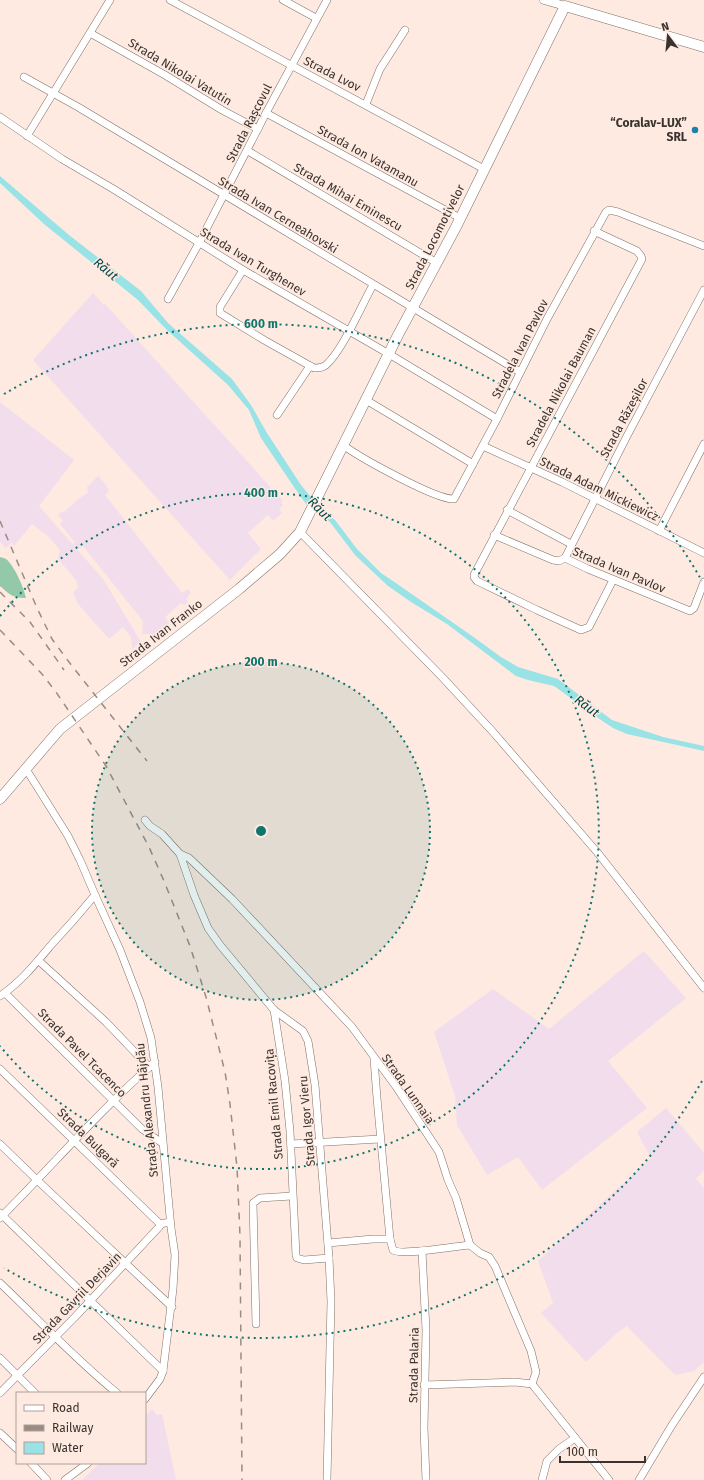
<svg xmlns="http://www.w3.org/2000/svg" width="704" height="1480" font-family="'Fira Sans',sans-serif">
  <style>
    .industrial { fill: #f2dded }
    .forest { fill: #93c9a8 }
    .water { fill: #99e3e6 }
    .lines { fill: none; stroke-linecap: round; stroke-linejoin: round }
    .minor-casing { stroke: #817067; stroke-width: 8 }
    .tertiary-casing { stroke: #817067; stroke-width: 9 }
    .secondary-casing { stroke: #817067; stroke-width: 11 }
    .minor { stroke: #fff; stroke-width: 7 }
    .tertiary { stroke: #fff; stroke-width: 8 }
    .secondary { stroke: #fff; stroke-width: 10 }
    .rail { stroke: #998c85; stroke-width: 1.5; stroke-dasharray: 7 7; stroke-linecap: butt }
    .ring { fill: none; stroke: #0f766e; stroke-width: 2; stroke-dasharray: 2 4 }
    .poi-dot { fill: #1a82ab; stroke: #feeae0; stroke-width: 1.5 }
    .labels { text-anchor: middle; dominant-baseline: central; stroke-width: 3; stroke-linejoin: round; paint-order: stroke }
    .street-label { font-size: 12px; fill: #39322e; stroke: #feeae0 }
    .poi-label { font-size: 12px; font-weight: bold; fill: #39322e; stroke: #feeae0; text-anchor: end }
    .water-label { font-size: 13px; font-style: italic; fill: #004749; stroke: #feeae0 }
    .centre { fill: #0f766e; stroke: #feeae0; stroke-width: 2 }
    .ring-label { font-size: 12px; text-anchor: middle; font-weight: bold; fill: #0f766e; stroke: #feeae0; stroke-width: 3; stroke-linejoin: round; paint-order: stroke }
  </style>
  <rect width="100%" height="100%" fill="#feeae0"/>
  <g class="industrial">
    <path d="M93 293 104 305 105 304 283 501 281 503 283 505 279 509 282 513 273 521 268 515 248 533 261 549 230 580 33 360Z"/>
    <path d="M0 402 74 460 39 506 103 579 141 642 132 649 131 637 123 627 109 639 78 604 73 592 78 588 76 580 58 559 60 550 48 536 32 524 14 546 12 542 6 548 0 542Z"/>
    <path d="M98 476 106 485 109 491 105 495 182 593 188 589 191 593 186 599 188 602 184 605 181 603 165 617 169 623 153 636 149 634H142L143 621 83 546 78 549 73 544 75 542 60 524 63 520 58 515 63 511 64 512 81 497 88 493 87 487Z"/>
    <path d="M644 951 686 998 608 1061 647 1108 542 1190 518 1157 487 1175 457 1125 455 1096 434 1032 493 989 549 1029Z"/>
    <path d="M666 1108 704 1153V1170L696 1179 704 1188V1362L694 1371 675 1375 627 1326 617 1333 586 1362 541 1313 553 1303 538 1261 651 1158 637 1132Z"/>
    <path d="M152 1409 157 1415 162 1414 176 1480H82L100 1463H145V1421L147 1419 145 1416Z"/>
  </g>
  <path class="forest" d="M0 557C2 558 5 558 6 559 14 565 24 588 26 598 13 598 10 595 0 586Z"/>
  <path class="water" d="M0 176 69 235 141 291 168 323 232 379 251 405 267 433 301 485 310 496 335 520 357 549 381 573 393 581 475 638 501 657 518 667 558 679 612 720 663 737 704 746V751L627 734 613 728 601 720 554 686 528 680 516 676 447 624 411 602 388 586 372 571 355 555 330 522 306 504 296 490 261 438 249 410 228 385 167 330 138 300 44 224 0 183Z"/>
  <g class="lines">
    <g class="minor-casing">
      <g id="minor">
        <path d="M170 0 484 169"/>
        <path d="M283 0 316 18"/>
        <path d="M90 33 165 75 222 110 258 129"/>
        <path d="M24 77 78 107 520 372"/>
        <path d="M366 104 380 69 405 30"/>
        <path d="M266 113 460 218"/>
        <path d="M0 117 62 159 115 190 243 270 389 354 497 419"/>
        <path d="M27 136 110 0"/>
        <path d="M248 151 437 263"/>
        <path d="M594 231 637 251 641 256 642 259 474 575V577L477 581 537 610 581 630 589 627 613 580"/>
        <path d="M243 270 220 307V313L264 340 314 368C319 368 322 368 326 365 343 350 361 306 373 285"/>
        <path d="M168 299 199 243 266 113 327 0"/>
        <path d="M366 400 473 464"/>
        <path d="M277 415 310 366"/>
        <path d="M343 445C359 457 436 500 454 499L497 419 547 319 606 212 609 210 618 212 704 246"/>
        <path d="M483 446 562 482 704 553"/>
        <path d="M507 510 571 544"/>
        <path d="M659 531 704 444"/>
        <path d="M300 532 443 678 493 732 597 852 704 988"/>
        <path d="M494 535 553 560 559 561 565 558 588 569 690 611 694 608 704 582"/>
        <path d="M565 558 627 436 704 290"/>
        <path d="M26 769 68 836 80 860 95 895 120 950 140 1002 151 1038 158 1087 171 1228 175 1255 173 1289 163 1371 160 1379 145 1399"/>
        <path d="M145 820 150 826 162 834 180 854 194 895 208 928 220 945 274 1010 303 1031 308 1041 315 1085 329 1258 331 1301 327 1480"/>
        <path d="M180 854 189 858 232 899 352 1027 397 1088 439 1152 448 1180 456 1198 470 1245 480 1253 489 1257 495 1266 531 1351 536 1372 532 1384"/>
        <path d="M39 961 106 1022 149 1067"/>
        <path d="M5 993 142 1129 162 1143"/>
        <path d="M0 996C21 982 36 963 52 944 67 928 81 912 95 895"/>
        <path d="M274 1010 285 1081 290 1131 296 1255 297 1258 304 1260 329 1258"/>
        <path d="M374 1059 377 1098 390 1239 393 1250C400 1256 458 1246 470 1245"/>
        <path d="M0 1069 160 1224"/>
        <path d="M0 1144 37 1180 172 1307"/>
        <path d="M291 1144 380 1139"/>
        <path d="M0 1213 163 1371"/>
        <path d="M0 1218C52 1166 100 1110 155 1062"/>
        <path d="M328 1243 373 1239H390"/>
        <path d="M422 1251 426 1330 424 1428 426 1480"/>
        <path d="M0 1283C39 1320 75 1359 117 1393"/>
        <path d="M256 1324 253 1203 260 1198 292 1196"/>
        <path d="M0 1358 35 1393"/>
        <path d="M424 1385 515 1382 532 1384 609 1480"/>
        <path d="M0 1393 75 1317 160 1226V1224L170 1222"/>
        <path d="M0 1433 17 1449"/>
        <path d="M31 1463 47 1480"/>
        <path d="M65 1480 88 1463"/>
        <path d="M542 1480 547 1461 559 1449 575 1438"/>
        <path d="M639 1480 672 1425 704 1377"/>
      </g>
    </g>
    <g class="tertiary-casing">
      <path id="tertiary" d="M544 0 565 6"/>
    </g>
    <g class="secondary-casing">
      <path id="secondary" d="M0 799 60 729 239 589 280 554 300 532 398 335 456 227 565 6 704 47"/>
    </g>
    <use href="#minor" class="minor"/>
    <use href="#tertiary" class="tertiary"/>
    <use href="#secondary" class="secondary"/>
    <g class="rail">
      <path d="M0 521 37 608 52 639 69 662 147 761"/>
      <path d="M0 592 30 622 64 670"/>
      <path d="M0 630 42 674 56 692 106 766 149 847 164 881 190 946 206 997 225 1072 230 1104 237 1167 240 1236 242 1480"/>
    </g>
  </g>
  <circle cx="261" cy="831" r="169" fill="#0f766e" fill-opacity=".12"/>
  <g class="ring">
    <circle cx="261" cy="831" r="169"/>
    <path d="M0 616A338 338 0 1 1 0 1046"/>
    <path d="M702 1081A507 507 0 0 1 4 1268M4 394A507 507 0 0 1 702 581"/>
  </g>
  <circle class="poi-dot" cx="695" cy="130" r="4"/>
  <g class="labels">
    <g class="street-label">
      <text transform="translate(180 72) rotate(31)">Strada Nikolai Vatutin</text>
      <text transform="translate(332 74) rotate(27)">Strada Lvov</text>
      <text transform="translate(249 123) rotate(-63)">Strada Rașcovul</text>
      <text transform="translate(368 156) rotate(29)">Strada Ion Vatamanu</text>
      <text transform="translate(348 197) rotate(30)">Strada Mihai Eminescu</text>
      <text transform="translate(278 215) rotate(31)">Strada Ivan Cerneahovski</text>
      <text transform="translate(435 237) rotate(-63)">Strada Locomotivelor</text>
      <text transform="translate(253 262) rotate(31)">Strada Ivan Turghenev</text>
      <text transform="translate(520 349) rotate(-63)">Stradela Ivan Pavlov</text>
      <text transform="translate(561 387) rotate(-62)">Stradela Nikolai Bauman</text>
      <text transform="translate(624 418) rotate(-62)">Strada Răzeșilor</text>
      <text transform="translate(599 489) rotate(26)">Strada Adam Mickiewicz</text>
      <text transform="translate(619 570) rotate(23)">Strada Ivan Pavlov</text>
      <text transform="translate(161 633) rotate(-38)">Strada Ivan Franko</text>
      <text transform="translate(82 1053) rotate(45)">Strada Pavel Tcacenco</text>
      <text transform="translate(408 1089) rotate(55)">Strada Lunnaia</text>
      <text transform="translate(274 1104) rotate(-95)">Strada Emil Racovița</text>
      <text transform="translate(147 1110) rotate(-96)">Strada Alexandru Hâjdău</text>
      <text transform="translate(307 1121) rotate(-95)">Strada Igor Vieru</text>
      <text transform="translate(88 1138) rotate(44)">Strada Bulgară</text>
      <text transform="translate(77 1298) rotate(-46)">Strada Gavriil Derjavin</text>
      <text transform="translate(414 1365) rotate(-89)">Strada Palaria</text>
    </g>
    <g class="poi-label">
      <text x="687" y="123">“Coralav-LUX”<tspan x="687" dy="14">SRL</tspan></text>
    </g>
    <g class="water-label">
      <text transform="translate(106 269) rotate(40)">Răut</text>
      <text transform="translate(320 509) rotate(45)">Răut</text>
      <text transform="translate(587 706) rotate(37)">Răut</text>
    </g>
  </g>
  <circle cx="261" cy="831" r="6" class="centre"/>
  <g class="ring-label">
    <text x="261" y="328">600 m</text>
    <text x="261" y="497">400 m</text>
    <text x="261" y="666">200 m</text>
  </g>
  <rect x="16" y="1392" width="130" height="72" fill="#feeae0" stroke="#afa099"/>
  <rect x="24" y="1405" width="20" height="6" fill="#ffffff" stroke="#afa099"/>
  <text x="52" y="1412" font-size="12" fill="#39322e">Road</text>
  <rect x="24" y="1425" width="20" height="6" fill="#998c85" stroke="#afa099"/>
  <text x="52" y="1432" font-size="12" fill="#39322e">Railway</text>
  <rect x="24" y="1442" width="20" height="12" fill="#99e3e6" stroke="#afa099"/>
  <text x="52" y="1452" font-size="12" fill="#39322e">Water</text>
  <g transform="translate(668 36) rotate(344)" stroke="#feeae0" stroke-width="3" paint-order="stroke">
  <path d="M0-3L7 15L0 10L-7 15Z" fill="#39322e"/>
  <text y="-6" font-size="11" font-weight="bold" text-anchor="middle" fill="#39322e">N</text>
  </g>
  <path d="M560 1456v6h85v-6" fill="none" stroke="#39322e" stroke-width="2"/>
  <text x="566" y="1456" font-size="12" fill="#39322e" stroke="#feeae0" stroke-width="3" paint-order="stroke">100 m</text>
</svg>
